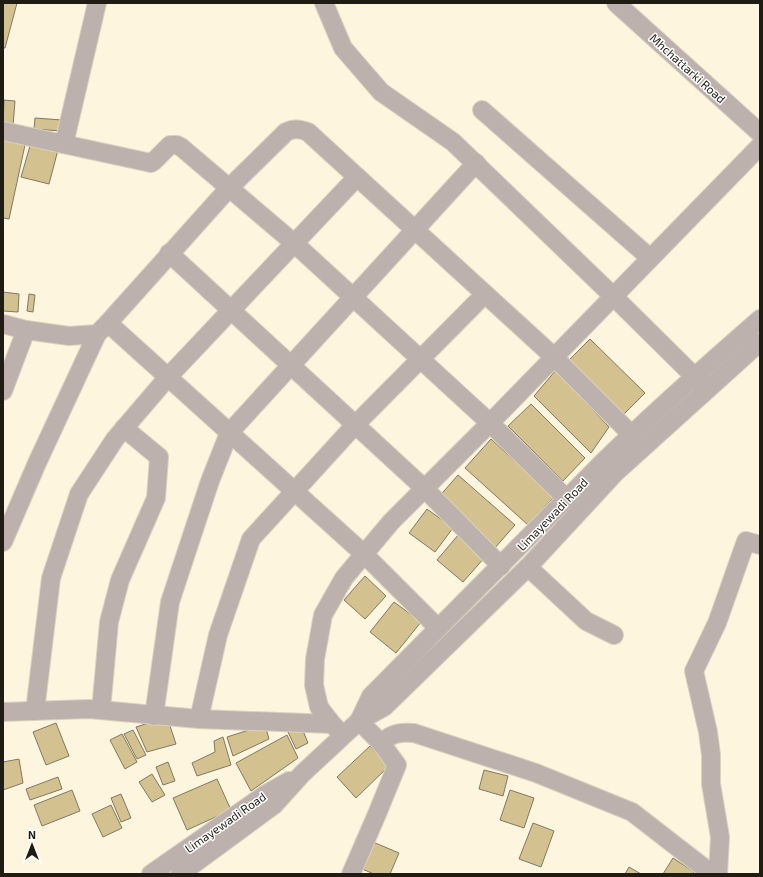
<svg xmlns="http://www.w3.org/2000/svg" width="763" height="877" font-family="'Exo 2',sans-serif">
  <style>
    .building { fill: #d3c28f; stroke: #807964 }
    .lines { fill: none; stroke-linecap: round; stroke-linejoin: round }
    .minor-casing { stroke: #d9d2bd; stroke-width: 20 }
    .minor { stroke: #bdb1ad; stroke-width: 18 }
    .labels { text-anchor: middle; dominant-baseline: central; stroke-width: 3; stroke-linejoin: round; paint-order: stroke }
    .street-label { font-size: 12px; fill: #1f1c14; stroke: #fff }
  </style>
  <rect width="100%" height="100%" fill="#fdf5dd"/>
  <g class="building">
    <path d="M3 3H17L5 48H3Z"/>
    <path d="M4 100 15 101 13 126 3 125Z"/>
    <path d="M35 118 62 120 61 131 34 129Z"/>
    <path d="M3 139 25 145 9 219 3 218Z"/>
    <path d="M32 139 59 146 49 184 21 177Z"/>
    <path d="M3 292 19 294 18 312 3 311Z"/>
    <path d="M29 294 35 295 33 312 27 311Z"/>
    <path d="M590 339 645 393 623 415 568 361Z"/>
    <path d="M556 370 609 427 591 453 534 396Z"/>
    <path d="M531 404 585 458 563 481 508 426Z"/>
    <path d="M491 439 554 497 528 525 465 468Z"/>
    <path d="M458 475 515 525 494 549 437 499Z"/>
    <path d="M427 509 453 528 435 552 409 533Z"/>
    <path d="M459 534 486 556 463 582 437 560Z"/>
    <path d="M365 576 386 596 365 619 344 600Z"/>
    <path d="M394 602 421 622 396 653 370 632Z"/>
    <path d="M167 717 176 744 147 752 136 727Z"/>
    <path d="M56 723 69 756 46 765 33 732Z"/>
    <path d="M265 725 269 739 233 756 227 737Z"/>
    <path d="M301 726 308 743 296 749 288 732Z"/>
    <path d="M133 730 146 755 137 759 124 734Z"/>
    <path d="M122 734 137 762 125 769 110 740Z"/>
    <path d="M287 735 298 758 251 791 236 763Z"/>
    <path d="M223 737 231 765 197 776 192 763 215 752 214 741Z"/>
    <path d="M370 746 389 766 356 798 337 777Z"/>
    <path d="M19 759 23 783 3 790V762Z"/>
    <path d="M168 762 175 781 163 785 156 767Z"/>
    <path d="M484 770 508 776 503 796 479 789Z"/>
    <path d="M152 774 165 795 152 802 139 782Z"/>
    <path d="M58 777 62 789 30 800 26 789Z"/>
    <path d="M217 779 231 810 187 830 173 798Z"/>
    <path d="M72 790 80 811 42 826 34 805Z"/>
    <path d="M510 790 534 798 524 828 500 820Z"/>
    <path d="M121 794 131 818 121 822 111 798Z"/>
    <path d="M111 805 122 828 103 837 92 814Z"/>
    <path d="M533 823 554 831 541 867 519 859Z"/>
    <path d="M373 842 399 853 390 874H374L362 869Z"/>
    <path d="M673 858 694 872 692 874H663Z"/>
    <path d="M629 867 641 874H625Z"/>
  </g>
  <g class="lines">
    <g class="minor-casing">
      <g id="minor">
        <path d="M324 3 343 48 381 92 453 142 613 296 703 385"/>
        <path d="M616 3 760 133"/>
        <path d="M482 110 650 258"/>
        <path d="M3 131 151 163 154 161 170 145H177L181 147 294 243 490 423 567 499"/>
        <path d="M64 144 97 3"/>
        <path d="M169 253 425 489 501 566"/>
        <path d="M108 323 364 554 438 628"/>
        <path d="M3 324 26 330 69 336 97 334 108 323 229 188 286 132C294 128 300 129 308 132L554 357 631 434"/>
        <path d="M3 391 26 330"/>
        <path d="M3 542 37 463 97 334"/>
        <path d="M528 567 586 621 614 635"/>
        <path d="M101 710 109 622 120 580 156 498 159 457 124 428"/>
        <path d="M35 711 51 578 79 494 115 439 168 377 357 177"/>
        <path d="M3 712 89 709 199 719 332 724 338 730"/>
        <path d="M154 716 170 602 210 481 229 433 476 163"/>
        <path d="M199 719 218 635 251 539 355 425 485 294"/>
        <path d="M359 721 371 696 602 463C653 413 706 366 760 319"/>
        <path d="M332 724 319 707 314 685 315 659 323 615 344 578 391 522 490 423 760 146"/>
        <path d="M381 743C392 733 400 732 414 733L536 773 632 812 712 874"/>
        <path d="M151 874 266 794 289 781"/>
        <path d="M180 874 274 805 302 774 359 721 384 707 528 567 616 472 760 342"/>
        <path d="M351 874 377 814 397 765 381 743 359 721"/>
        <path d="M718 874 720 837 711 784V755L708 732 694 671 717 623 746 541 760 545"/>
      </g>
    </g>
    <use href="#minor" class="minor"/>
  </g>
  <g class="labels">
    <g class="street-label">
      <text transform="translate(688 68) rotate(42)">Mhchattarki Road</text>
      <text transform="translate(552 514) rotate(-46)">Limayewadi Road</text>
      <text transform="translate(225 822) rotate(-35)">Limayewadi Road</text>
    </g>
  </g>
  <rect width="763" height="877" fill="none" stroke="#1f1c14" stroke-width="8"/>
  <g transform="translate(32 845)" stroke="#ffffff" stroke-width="3" paint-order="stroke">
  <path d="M0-3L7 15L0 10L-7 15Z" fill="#1f1c14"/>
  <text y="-6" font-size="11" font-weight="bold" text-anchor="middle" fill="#1f1c14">N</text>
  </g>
</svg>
